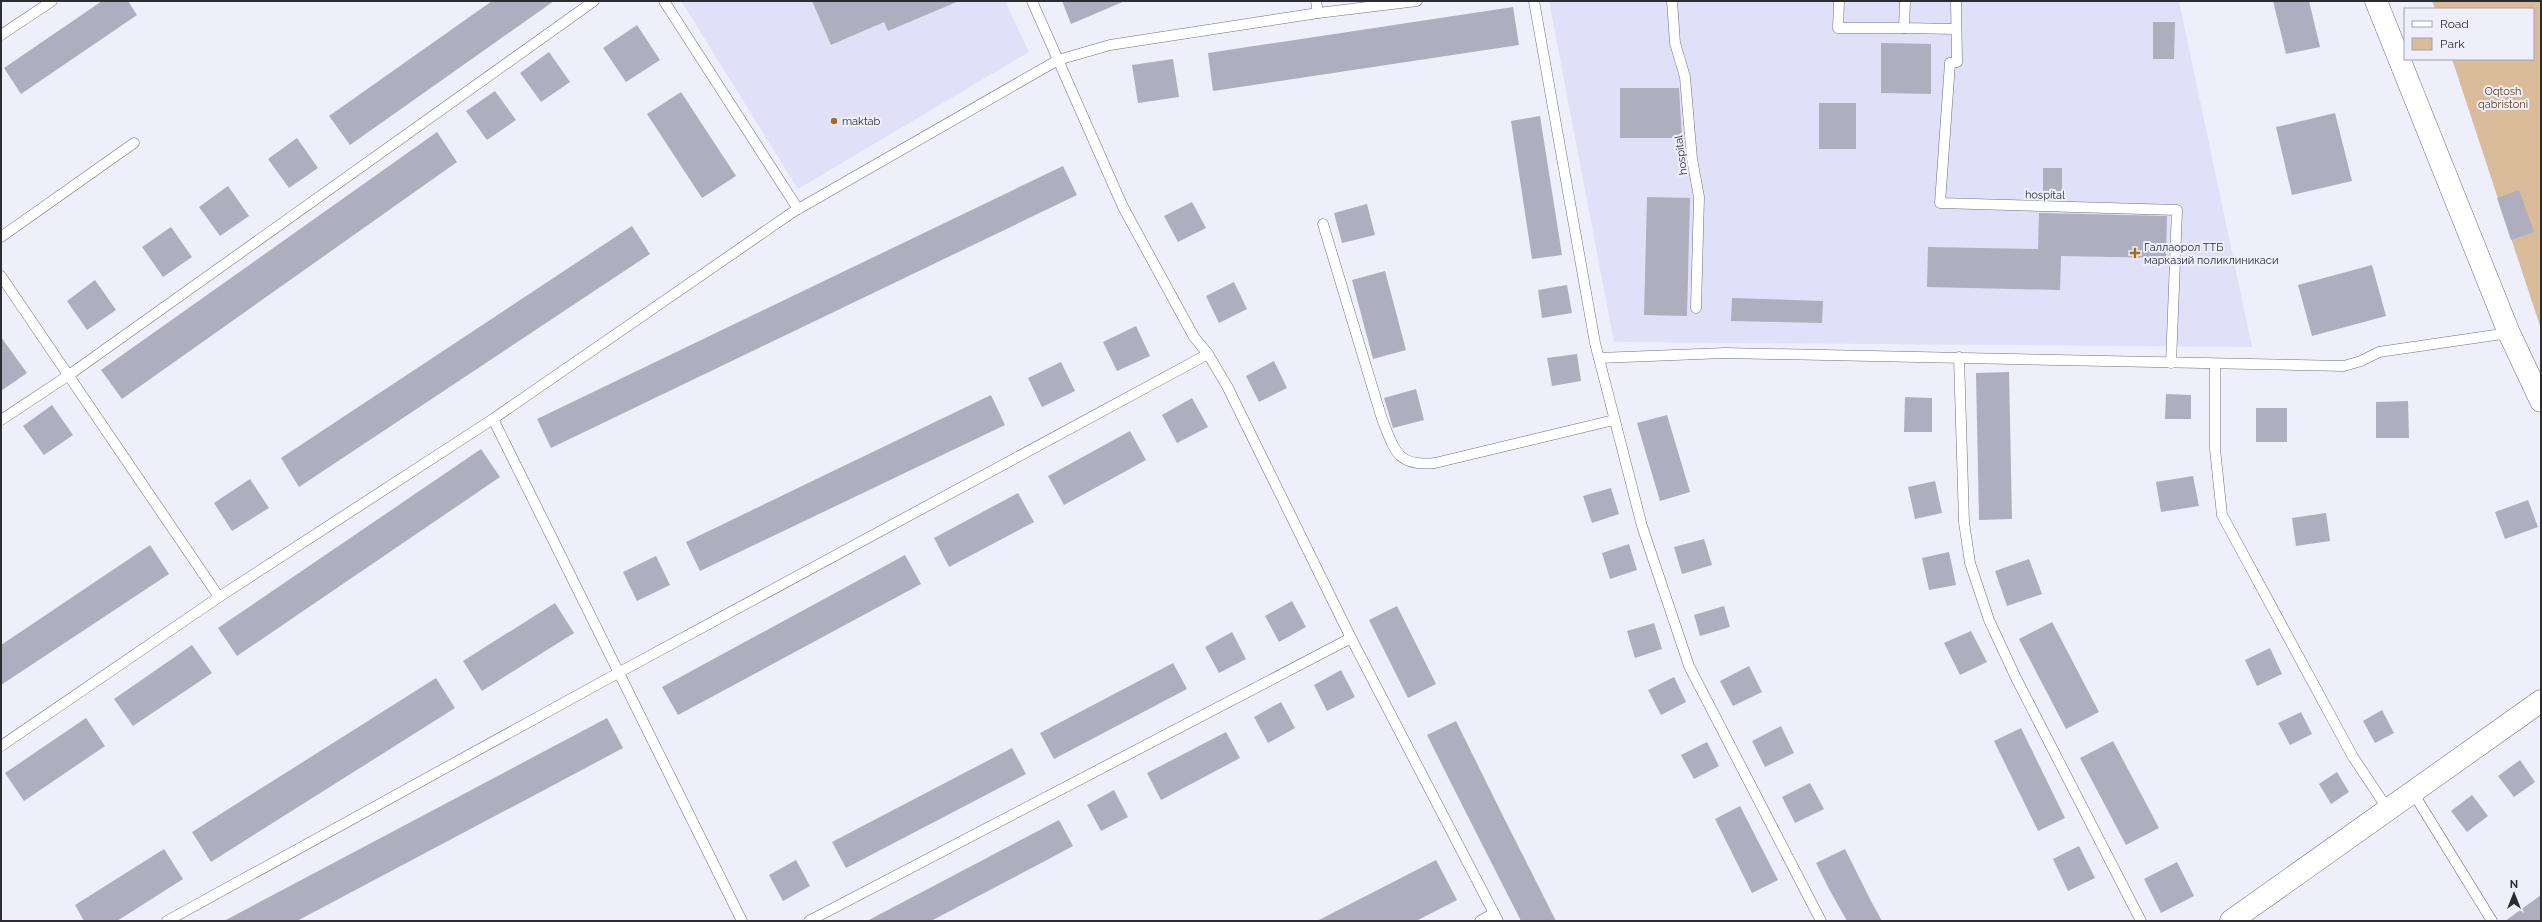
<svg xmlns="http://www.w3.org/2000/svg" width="2542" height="922" font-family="Raleway,sans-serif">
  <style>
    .built { fill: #e0e0f8 }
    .green { fill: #dabb9a }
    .building { fill: #aeaebe }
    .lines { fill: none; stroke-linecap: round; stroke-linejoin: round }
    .service-casing { stroke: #70707e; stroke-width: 11 }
    .tertiary-casing { stroke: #70707e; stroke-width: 23 }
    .service { stroke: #fff; stroke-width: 10 }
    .tertiary { stroke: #fff; stroke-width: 22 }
    .poi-dot { fill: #a26b26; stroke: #efeffc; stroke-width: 1.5 }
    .labels { text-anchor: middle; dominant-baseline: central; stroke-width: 4; stroke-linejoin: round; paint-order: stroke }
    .park-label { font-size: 11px; fill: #613e12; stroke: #efeffc }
    .poi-label { font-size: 11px; fill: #2c2c32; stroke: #efeffc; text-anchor: start }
    .street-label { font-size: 11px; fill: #2c2c32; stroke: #efeffc }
  </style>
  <rect width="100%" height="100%" fill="#efeffc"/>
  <g class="built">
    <path d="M681 1H1005L1029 52 798 189Z"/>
    <path d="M1549 1H2179L2252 347 1614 342Z"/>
  </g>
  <path class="green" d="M2432 1H2541V329L2452 59H2533V9H2435Z"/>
  <g class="building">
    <path d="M102 1H128L137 15 21 94 4 68Z"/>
    <path d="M492 1H554L350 145 329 116Z"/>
    <path d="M812 1H959L888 31 884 22 831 45Z"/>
    <path d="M1062 1H1125L1071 24Z"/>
    <path d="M2273 1H2309L2320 47 2286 54Z"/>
    <path d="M1513 7 1519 45 1213 91 1208 53Z"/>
    <path d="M2153 22H2175L2174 59H2153Z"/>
    <path d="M637 25 660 60 626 82 603 48Z"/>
    <path d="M1881 43 1931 44V94L1881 93Z"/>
    <path d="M549 52 570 82 541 102 520 73Z"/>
    <path d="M1173 59 1179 97 1138 103 1132 65Z"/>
    <path d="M1620 88H1679L1682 138H1620Z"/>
    <path d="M495 91 516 120 487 140 466 111Z"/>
    <path d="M681 92 736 176 702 198 647 114Z"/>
    <rect x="1819" y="103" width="37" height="46"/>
    <path d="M2335 113 2352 181 2292 195 2276 127Z"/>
    <path d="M1540 116 1562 255 1532 259 1511 121Z"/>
    <path d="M437 132 457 162 122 399 101 370Z"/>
    <path d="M297 138 318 168 289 188 268 159Z"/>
    <path d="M1063 166 1077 195 551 448 537 419Z"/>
    <rect x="2043" y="168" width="19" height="32"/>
    <path d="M228 186 249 216 220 236 199 207Z"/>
    <path d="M2519 190 2534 232 2511 240 2497 198Z"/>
    <path d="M1647 197 1690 198 1687 316 1644 315Z"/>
    <path d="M1192 202 1206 228 1178 242 1164 216Z"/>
    <path d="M1367 204 1375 235 1342 243 1334 213Z"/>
    <path d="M2039 213 2167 216 2166 258 2061 256 2060 290 1927 287 1928 247 2038 249Z"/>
    <path d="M632 226 650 254 299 487 281 458Z"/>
    <path d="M171 227 192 257 163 277 142 247Z"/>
    <path d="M2372 265 2386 316 2312 336 2298 285Z"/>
    <path d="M1385 271 1406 350 1373 359 1352 280Z"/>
    <path d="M95 280 116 310 87 330 67 301Z"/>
    <path d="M1234 282 1247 309 1219 323 1206 296Z"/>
    <path d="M1567 285 1572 313 1542 318 1538 290Z"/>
    <path d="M1732 298 1823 301 1822 323 1731 321Z"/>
    <path d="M1136 326 1150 356 1117 371 1103 342Z"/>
    <path d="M1 337 27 373 1 391Z"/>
    <path d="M1577 354 1581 381 1552 386 1547 358Z"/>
    <path d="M1274 361 1287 388 1259 402 1246 376Z"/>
    <path d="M1061 362 1075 391 1042 407 1028 378Z"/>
    <path d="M2009 372 2012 519 1979 520 1976 373Z"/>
    <path d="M1416 389 1424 420 1393 428 1384 398Z"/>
    <path d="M2166 394 2191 395V419H2165Z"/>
    <path d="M991 395 1005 425 700 571 686 542Z"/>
    <path d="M1905 397 1932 398V432H1904Z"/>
    <path d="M1192 398 1208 427 1177 443 1162 415Z"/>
    <path d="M2408 401 2409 438H2376V402Z"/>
    <path d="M52 405 73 435 44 455 23 426Z"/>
    <rect x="2256" y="408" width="31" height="34"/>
    <path d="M1667 415 1690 492 1660 501 1637 423Z"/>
    <path d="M1130 431 1146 460 1064 505 1048 476Z"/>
    <path d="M481 449 500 477 237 656 218 628Z"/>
    <path d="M2193 476 2199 506 2161 512 2156 482Z"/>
    <path d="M250 479 269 508 232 531 214 503Z"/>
    <path d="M1935 481 1942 513 1915 519 1908 487Z"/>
    <path d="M1611 488 1619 514 1592 523 1583 496Z"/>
    <path d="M1018 493 1034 522 949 567 934 538Z"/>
    <path d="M2528 500 2538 527 2505 539 2495 512Z"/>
    <path d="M2326 513 2330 541 2296 546 2292 518Z"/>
    <path d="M1704 539 1712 565 1682 574 1674 547Z"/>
    <path d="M1629 544 1637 570 1610 579 1602 553Z"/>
    <path d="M150 545 169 574 1 685V645Z"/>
    <path d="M1949 552 1956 585 1929 590 1922 558Z"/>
    <path d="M905 555 921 584 678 715 662 687Z"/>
    <path d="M656 556 670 585 637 601 623 572Z"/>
    <path d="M2029 559 2042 594 2007 606 1995 571Z"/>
    <path d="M1292 601 1306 627 1279 642 1265 616Z"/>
    <path d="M555 603 574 633 482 691 463 661Z"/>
    <path d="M1397 606 1436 684 1408 698 1369 620Z"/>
    <path d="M1724 606 1730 627 1700 636 1694 615Z"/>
    <path d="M2052 622 2099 712 2066 729 2019 639Z"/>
    <path d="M1654 623 1662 649 1635 658 1627 631Z"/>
    <path d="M1971 631 1987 662 1960 675 1944 643Z"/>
    <path d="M1232 632 1246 659 1219 673 1205 647Z"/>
    <path d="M192 645 212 673 133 726 114 699Z"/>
    <path d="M2270 648 2282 674 2257 686 2245 660Z"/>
    <path d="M1173 663 1187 689 1054 759 1040 733Z"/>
    <path d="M1749 666 1762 692 1733 706 1720 681Z"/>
    <path d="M1341 670 1355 697 1327 711 1314 685Z"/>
    <path d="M1674 677 1686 702 1661 715 1648 690Z"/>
    <path d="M436 678 455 708 211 862 192 832Z"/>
    <path d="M1281 702 1295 728 1268 743 1254 717Z"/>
    <path d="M2382 710 2394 733 2375 743 2363 721Z"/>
    <path d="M2301 712 2312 734 2290 745 2278 723Z"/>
    <path d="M86 718 105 746 24 801 5 773Z"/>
    <path d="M607 718 623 748 563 780 297 921H224Z"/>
    <path d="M1456 721 1503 816 1556 921H1521L1454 789 1427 735Z"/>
    <path d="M1781 726 1794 753 1765 767 1752 741Z"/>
    <path d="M2021 728 2065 818 2038 831 1994 741Z"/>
    <path d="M1226 732 1240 758 1161 800 1147 773Z"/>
    <path d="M2113 741 2159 828 2126 845 2080 758Z"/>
    <path d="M1707 742 1719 766 1694 779 1681 755Z"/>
    <path d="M1012 748 1026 774 846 868 832 842Z"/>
    <path d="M2520 760 2535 782 2514 797 2498 776Z"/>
    <path d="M2337 772 2349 792 2331 804 2319 784Z"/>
    <path d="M1810 783 1824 809 1795 823 1782 797Z"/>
    <path d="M1114 790 1128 817 1101 831 1087 805Z"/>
    <path d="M2472 795 2488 816 2467 832 2451 811Z"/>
    <path d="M1740 806 1778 880 1752 893 1715 819Z"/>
    <path d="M1059 820 1073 846 1045 861 931 921H867Z"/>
    <path d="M2079 846 2095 878 2068 891 2053 859Z"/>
    <path d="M164 849 183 879 117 921H84L75 905Z"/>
    <path d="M1845 849 1871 901 1882 921H1847L1829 889 1816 863Z"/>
    <path d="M796 860 810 886 783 901 769 875Z"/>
    <path d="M1436 860 1457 900 1416 921H1317Z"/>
    <path d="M2177 862 2194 896 2161 913 2144 879Z"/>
    <path d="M2541 895V921H2505Z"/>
  </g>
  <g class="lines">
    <g class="service-casing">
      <g id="service">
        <path d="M664 1 798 209"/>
        <path d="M1032 1 1123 207 1194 337 1208 354 1227 386 1351 638 1498 921"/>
        <path d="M1316 1 1318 13"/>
        <path d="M1534 1 1595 343 1642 526 1689 666 1821 921"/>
        <path d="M1672 1 1675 43 1685 77 1692 159 1699 197 1696 308"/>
        <path d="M1839 1 1838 28H1904"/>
        <path d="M1905 1 1904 28 1956 29"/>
        <path d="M1956 1 1957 62 1950 63 1940 203 2177 210 2171 363"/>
        <path d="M1 35 52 1"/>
        <path d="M1323 224 1382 419C1395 451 1397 467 1435 463L1614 420"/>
        <path d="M1 237 134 143"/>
        <path d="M1 276 219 597"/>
        <path d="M1959 357 1964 522 1970 563 1989 620 2016 678 2141 921"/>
        <path d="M1599 358 1725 353 2344 366 2361 361 2379 352 2509 333"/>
        <path d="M2215 364V449L2222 515 2353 757 2387 808"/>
        <path d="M493 419 742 921"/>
        <path d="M1 420 69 375 594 1"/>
        <path d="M1 746 219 597 493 419 793 212 1058 60 1110 45 1318 13 1417 1"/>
        <path d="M2412 791 2492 921"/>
        <path d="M167 921 618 673 1208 354"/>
        <path d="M809 921 1351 638"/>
        <path d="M1480 921 1494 913"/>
      </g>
    </g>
    <g class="tertiary-casing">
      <g id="tertiary">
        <path d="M2376 1 2509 333 2541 401"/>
        <path d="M2231 921 2541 701"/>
      </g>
    </g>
    <use href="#service" class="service"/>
    <use href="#tertiary" class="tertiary"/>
  </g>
  <g class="poi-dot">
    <circle cx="834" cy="121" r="4"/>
    <path d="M2133 247h4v4h4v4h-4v4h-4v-4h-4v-4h4z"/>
  </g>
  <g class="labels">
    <g class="park-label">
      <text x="2503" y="91">Oqtosh<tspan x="2503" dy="13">qabristoni</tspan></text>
    </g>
    <g class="poi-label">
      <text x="842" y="121">maktab</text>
      <text x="2144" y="247">Галлаорол ТТБ<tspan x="2144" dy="13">марказий поликлиникаси</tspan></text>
    </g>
    <g class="street-label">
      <text transform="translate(1681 155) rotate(-97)">hospital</text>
      <text transform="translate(2045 195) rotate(1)">hospital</text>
    </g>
  </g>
  <rect width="2542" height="922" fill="none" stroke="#2c2c32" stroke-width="4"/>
  <rect x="2404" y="8" width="130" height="52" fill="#efeffc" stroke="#a1a1ab"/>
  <rect x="2412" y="21" width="20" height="6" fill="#ffffff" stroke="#a1a1ab"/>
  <text x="2440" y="28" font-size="12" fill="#2c2c32">Road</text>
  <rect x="2412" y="38" width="20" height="12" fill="#dabb9a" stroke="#a1a1ab"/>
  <text x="2440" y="48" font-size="12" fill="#2c2c32">Park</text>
  <g transform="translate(2514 894)" stroke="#efeffc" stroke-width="3" paint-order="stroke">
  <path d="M0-3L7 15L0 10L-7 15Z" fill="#2c2c32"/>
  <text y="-6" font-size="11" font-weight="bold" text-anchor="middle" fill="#2c2c32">N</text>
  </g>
</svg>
